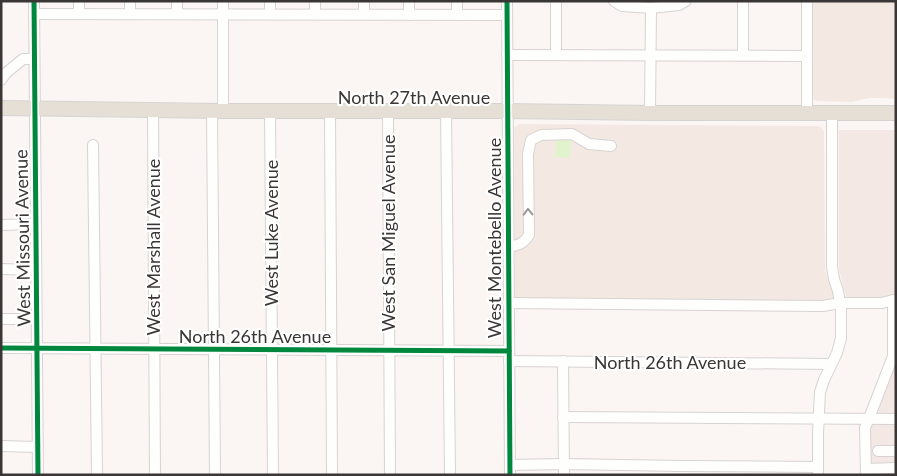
<svg xmlns="http://www.w3.org/2000/svg" width="897" height="476" font-family="Lato,sans-serif">
  <style>
    .built { fill: #f4e8e4 }
    .education { fill: #f4e8e2 }
    .green { fill: #e1f3cd }
    .lines { fill: none; stroke-linecap: round; stroke-linejoin: round }
    .minor-casing { stroke: #d7d3d2; stroke-width: 12 }
    .major-casing { stroke: #d6d4d3; stroke-width: 16 }
    .minor { stroke: #fefefd; stroke-width: 10 }
    .major { stroke: #e5dfd6; stroke-width: 14 }
    .cycleway-casing { stroke: #fff; stroke-width: 8 }
    .cycleway { stroke: #00873e; stroke-width: 5 }
    .oneway { stroke: #9c9a99 }
    .labels { text-anchor: middle; dominant-baseline: central; stroke-width: 4.5; stroke-linejoin: round; paint-order: stroke }
    .street-label { font-size: 18px; fill: #3a3635; stroke: #fff }
  </style>
  <rect width="100%" height="100%" fill="#fbf6f4"/>
  <g class="built">
    <path d="M839 130H896V306L849 307 839 270Z"/>
    <path d="M896 358V475H871V427Z"/>
  </g>
  <g class="education">
    <path d="M812 1H896V99L883 98H869L852 102 817 101 814 100 812 93Z"/>
    <path d="M519 124 818 126 821 127 824 131 825 271 834 297 836 309 515 308 514 133V128Z"/>
  </g>
  <path class="green" d="M556 139 571 140 570 158 555 157Z"/>
  <g class="lines">
    <g class="minor-casing">
      <g id="minor">
        <path d="M34 1 38 475"/>
        <path d="M130 1V14"/>
        <path d="M177 1V14"/>
        <path d="M223 1V111"/>
        <path d="M270 1V14"/>
        <path d="M364 1V14"/>
        <path d="M457 1V15"/>
        <path d="M507 1 510 475"/>
        <path d="M556 1V55"/>
        <path d="M614 1 622 6 651 8 679 5 686 1"/>
        <path d="M743 1V55"/>
        <path d="M807 1V113"/>
        <path d="M34 14 507 15"/>
        <path d="M79 14V1"/>
        <path d="M315 14V1"/>
        <path d="M409 15V1"/>
        <path d="M507 55 807 56"/>
        <path d="M1 80 6 73 23 59H34"/>
        <path d="M153 109 155 475"/>
        <path d="M212 110 215 475"/>
        <path d="M270 111 273 475"/>
        <path d="M330 111 332 475"/>
        <path d="M388 111 390 475"/>
        <path d="M446 111 450 475"/>
        <path d="M650 113 651 8"/>
        <path d="M93 145 97 475"/>
        <path d="M1 225 35 224"/>
        <path d="M508 247C519 245 523 244 529 235L528 154 531 140 541 135 572 134 589 144 611 146"/>
        <path d="M1 269 35 270"/>
        <path d="M508 303 823 306 840 303H882L893 300V356L873 408 865 428 866 475"/>
        <path d="M1 319H36"/>
        <path d="M1 348 509 351"/>
        <path d="M509 361 831 364"/>
        <path d="M563 361 564 475"/>
        <path d="M563 417 896 419"/>
        <path d="M1 446 37 447"/>
        <path d="M878 451H896"/>
        <path d="M510 465 563 464 682 466 818 467"/>
        <path d="M866 469 896 468"/>
        <path d="M818 475V433L820 392 824 380 837 353 841 338V308L838 291 834 279 832 267V113"/>
      </g>
    </g>
    <g class="major-casing">
      <path id="major" d="M1 108 223 111H507L650 113H896"/>
    </g>
    <use href="#minor" class="minor"/>
    <use href="#major" class="major"/>
    <g class="cycleway-casing">
      <g id="cycleway">
        <path d="M34 1 38 475"/>
        <path d="M507 1 510 475"/>
        <path d="M1 348 509 351"/>
      </g>
    </g>
    <use href="#cycleway" class="cycleway"/>
  </g>
  <defs><path id="oneway-chevron" d="M-2-3.5L2.5 0L-2 3.5" fill="none" stroke-width="1.6" stroke-linecap="round" stroke-linejoin="round" transform="scale(1.25)"/></defs>
  <use class="oneway" href="#oneway-chevron" transform="translate(528 212) rotate(-91)"/>
  <g class="labels">
    <g class="street-label">
      <text x="414" y="97">North 27th Avenue</text>
      <text transform="translate(271 233) rotate(-90)">West Luke Avenue</text>
      <text transform="translate(388 233) rotate(-90)">West San Miguel Avenue</text>
      <text transform="translate(22 238) rotate(-91)">West Missouri Avenue</text>
      <text transform="translate(494 238) rotate(-90)">West Montebello Avenue</text>
      <text transform="translate(153 247) rotate(-90)">West Marshall Avenue</text>
      <text x="255" y="336">North 26th Avenue</text>
      <text x="670" y="362">North 26th Avenue</text>
    </g>
  </g>
  <rect width="897" height="476" fill="none" stroke="#3a3635" stroke-width="5"/>
</svg>
